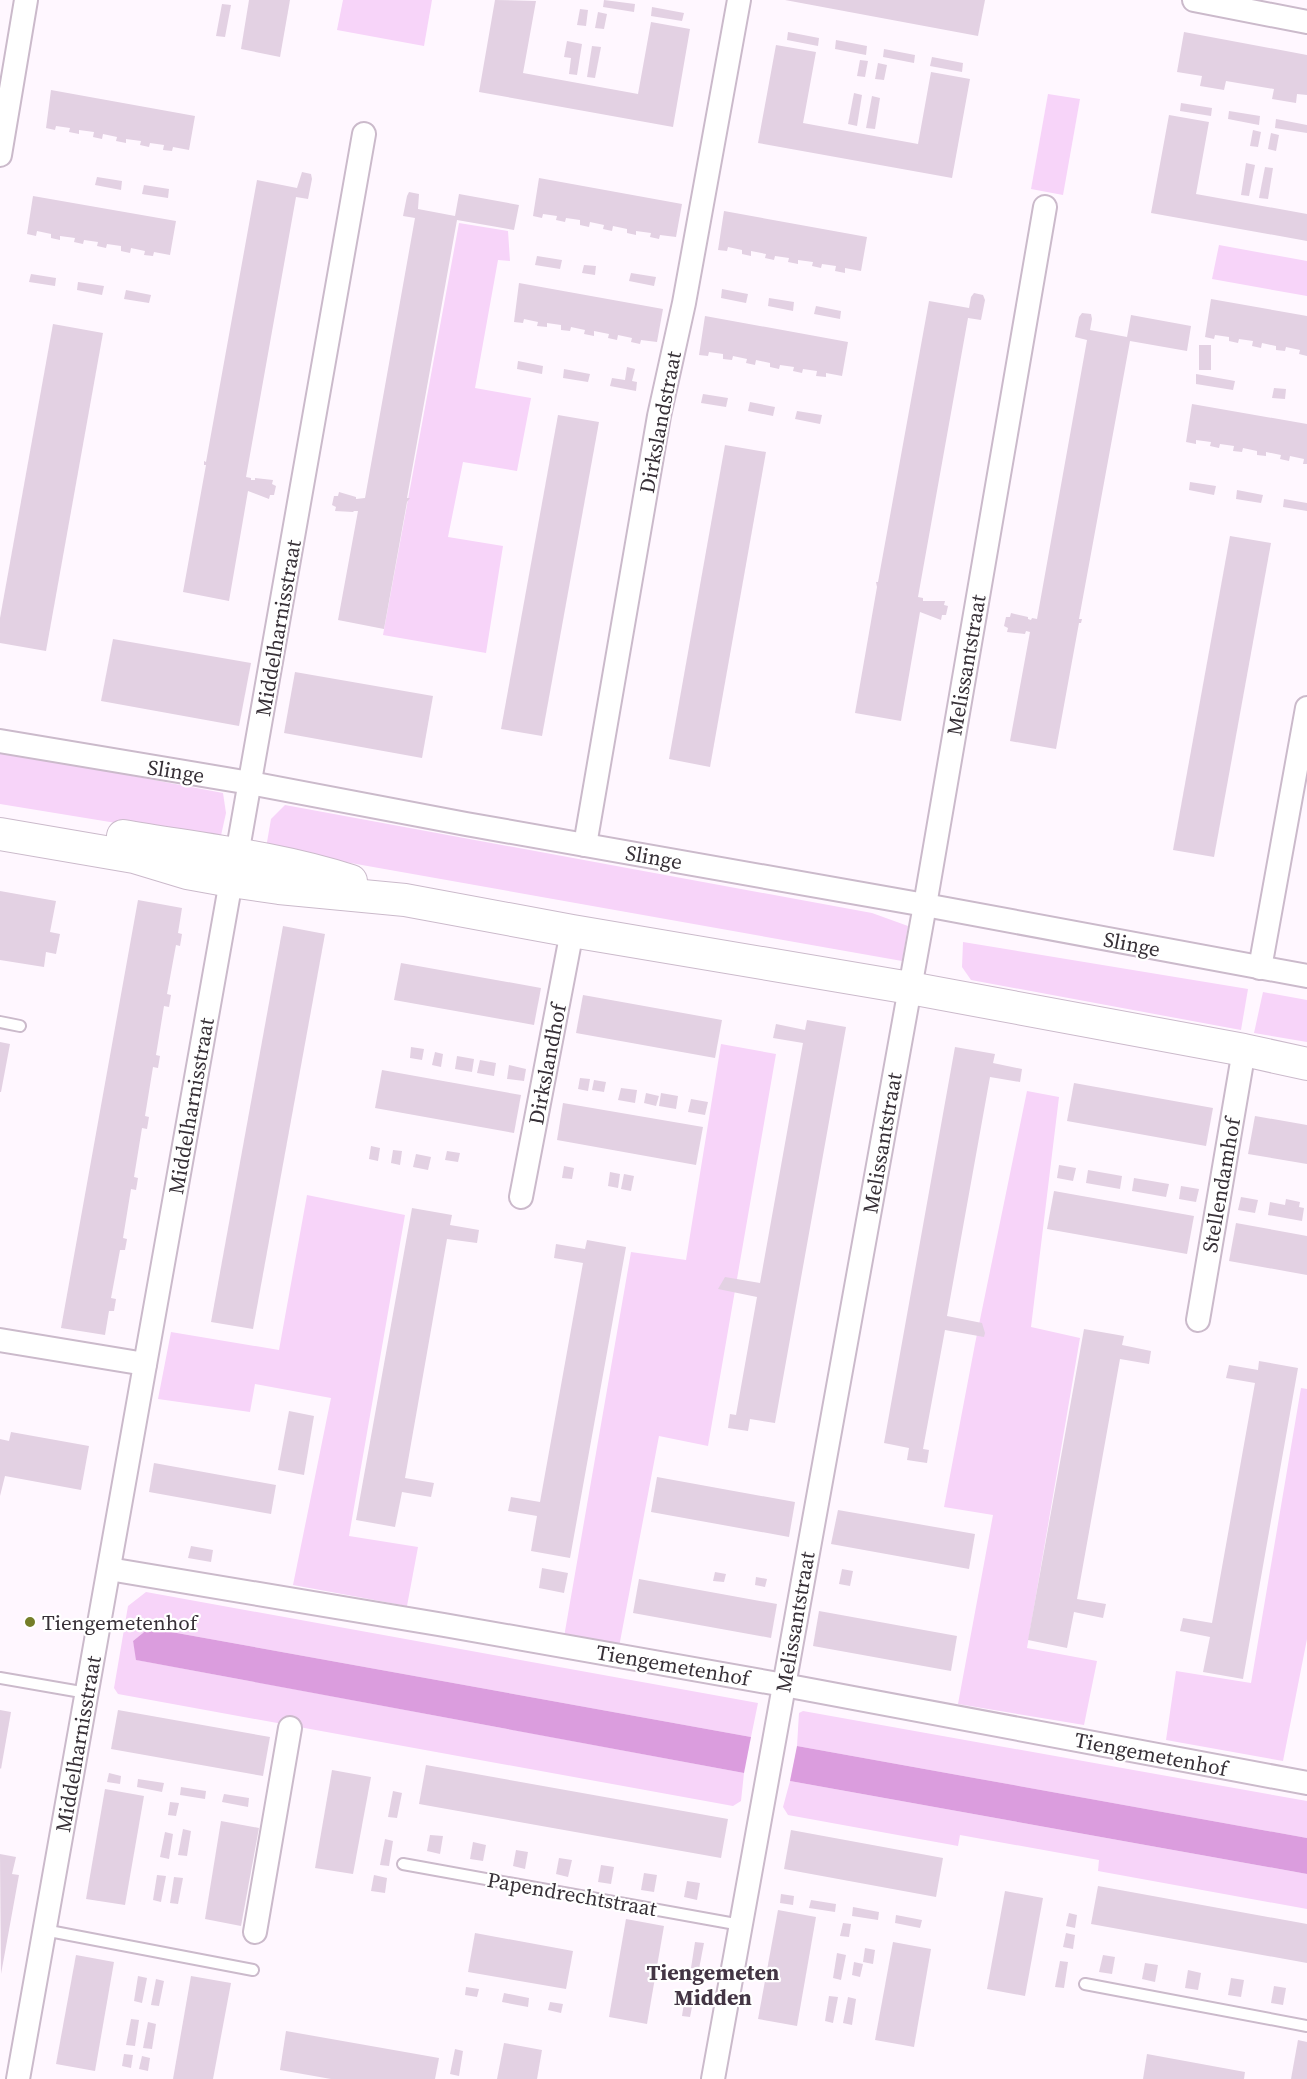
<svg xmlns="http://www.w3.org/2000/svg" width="1307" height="2079" font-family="'Source Serif 4',serif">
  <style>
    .green { fill: #f7d4f9 }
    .water { fill: #db9dde }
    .building { fill: #e3d1e3 }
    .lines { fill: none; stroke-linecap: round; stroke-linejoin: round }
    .lane-casing { stroke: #cbbacb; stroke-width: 14 }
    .street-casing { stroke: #cbbacb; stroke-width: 26 }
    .secondary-casing { stroke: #cbbacb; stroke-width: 34 }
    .lane { stroke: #fff; stroke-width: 10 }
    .street { stroke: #fff; stroke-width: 22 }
    .secondary { stroke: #fff; stroke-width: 32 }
    .poi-dot { fill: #757e29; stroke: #fff; stroke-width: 2 }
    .labels { text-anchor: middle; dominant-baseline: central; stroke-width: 4.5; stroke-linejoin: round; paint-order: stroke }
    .street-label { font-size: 21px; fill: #373037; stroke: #fff }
    .poi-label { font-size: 21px; fill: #373037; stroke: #fff; text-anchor: start }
    .neighbourhood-label { font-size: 22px; font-weight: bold; fill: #433544; stroke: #fff }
  </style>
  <rect width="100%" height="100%" fill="#fff7ff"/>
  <g class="green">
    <path d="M343 0H432L424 46 337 30Z"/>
    <path d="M1048 94 1080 99 1063 195 1031 189Z"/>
    <path d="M459 223 508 231 510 261 498 260 475 388 531 398 517 471 463 462 448 537 503 546 486 653 383 635Z"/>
    <path d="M1219 245 1307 261V296L1212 279Z"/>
    <path d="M0 751 223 793 226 813 220 840 0 804Z"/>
    <path d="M285 805 872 913 908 926 902 961 266 848 271 819Z"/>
    <path d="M963 942 1248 989 1241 1030 971 980 962 967Z"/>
    <path d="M1263 992 1307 1000V1042L1254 1033Z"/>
    <path d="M721 1044 776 1054 708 1446 659 1436 619 1647 564 1637 631 1252 686 1260Z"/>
    <path d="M1027 1091 1059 1097 1031 1327 1080 1338 1027 1648 1097 1661 1084 1725 958 1704 993 1515 944 1507 975 1344Z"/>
    <path d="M307 1195 405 1215 349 1536 418 1547 407 1606 293 1585 331 1398 255 1384 250 1412 158 1399 171 1332 279 1350Z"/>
    <path d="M1301 1388 1307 1389V1639L1283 1761 1166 1740 1176 1671 1251 1683Z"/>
    <path d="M146 1592 758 1703 751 1737 149 1628 133 1641 137 1660 744 1773 741 1801 733 1806 118 1694 114 1688 128 1606Z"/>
    <path d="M803 1711 1307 1801V1838L797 1746 799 1713Z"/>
    <path d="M790 1781 1307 1874V1909L1098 1871 1099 1860 960 1835 958 1846 788 1815 783 1807Z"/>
  </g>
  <g class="water">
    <path d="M149 1628 751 1737 744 1773 136 1660 133 1641Z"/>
    <path d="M797 1746 1307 1838V1874L790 1781Z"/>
  </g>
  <g class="building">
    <path d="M249 0H290L280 57 241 49Z"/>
    <path d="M495 0 536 1 523 73 638 94 651 22 690 29 673 127 479 92Z"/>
    <path d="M604 0 635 4 634 12 603 7Z"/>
    <path d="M785 0H985L978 36Z"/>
    <path d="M222 4 231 5 225 37 216 36Z"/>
    <path d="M652 7 684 13 682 21 651 16Z"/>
    <path d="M580 9 588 10 586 26 577 25Z"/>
    <path d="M598 12 607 14 604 29 595 28Z"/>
    <path d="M788 32 819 38 818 46 787 40Z"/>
    <path d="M1184 32 1307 55V95L1297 94 1296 103 1272 99 1274 89 1226 81 1224 90 1200 86 1202 76 1177 72Z"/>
    <path d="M836 40 867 46 866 55 835 49Z"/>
    <path d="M567 41 582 44 577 75 569 74 571 58 564 57Z"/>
    <path d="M776 45 816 52 803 123 918 144 931 72 970 79 952 178 758 143Z"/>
    <path d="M592 46 601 47 595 78 587 77Z"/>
    <path d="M884 49 915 55 914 63 883 57Z"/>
    <path d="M932 57 963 63 962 72 930 66Z"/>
    <path d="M860 60 868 61 865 77 857 76Z"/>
    <path d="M878 63 887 65 884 80 875 79Z"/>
    <path d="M51 90 195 116 189 150 173 147 172 151 163 150 164 145 150 143 149 147 140 145 141 141 126 139V143L116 141 117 137 103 134 102 139 93 137 94 132 79 130V134L69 132 70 128 56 126 55 130 46 128Z"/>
    <path d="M854 93 862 95 857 126 848 124Z"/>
    <path d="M872 96 880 98 875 129 866 128Z"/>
    <path d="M1181 103 1212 108 1211 116 1180 111Z"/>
    <path d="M1229 111 1260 116 1259 125 1228 119Z"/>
    <path d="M1169 115 1209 122 1196 194 1307 214V241L1151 213Z"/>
    <path d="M1276 119 1307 125V133L1275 128Z"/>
    <path d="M1253 130 1261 132 1258 147 1250 146Z"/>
    <path d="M1271 133 1279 135 1276 151 1268 149Z"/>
    <path d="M1246 163 1255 165 1249 196 1241 195Z"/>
    <path d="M1265 167 1273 168 1268 199 1259 198Z"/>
    <path d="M302 172 311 174 312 179 308 199 296 197 246 477 251 478V480H255V478L273 480 272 484 276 486 274 495H270L269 499 248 491 229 601 183 592 206 465H204V461L206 462 257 180 297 188Z"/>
    <path d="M97 177 122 181 121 190 95 185Z"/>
    <path d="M539 178 682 204 676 237 660 235 659 239 650 237 651 233 636 231V235L627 233V229L613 226 612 231 603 229 604 225 590 222 589 227 580 225V220L566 218 565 222 556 220 557 216 543 214 542 218 533 216Z"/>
    <path d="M144 185 169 189 168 198 142 194Z"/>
    <path d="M409 192 419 194 418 209 455 216 459 194 519 205 514 230 457 220 407 498H410L407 502 384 629 338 620 358 511H354L353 512 335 511 336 507 332 505 334 496H338L339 492 356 497V499L365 498 415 218 403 216 407 196Z"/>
    <path d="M33 196 176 221 170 255 154 252 153 256 144 255 145 251 131 248 130 253 121 251V246L107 244 106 248 97 246 98 242 84 240 83 244 74 242 75 238 60 236V240L51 238V234L37 231 36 236 27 234Z"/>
    <path d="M724 211 867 237 861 271 845 268V273L835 271 836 266 822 264 821 268 812 266 813 262 798 260V264L788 262 789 258 775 256 774 260 765 258 766 254 751 251V256L742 254V250L728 247 727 251 718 250Z"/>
    <path d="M537 256 562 260 560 269 535 265Z"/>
    <path d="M584 265 596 266 595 275 582 273Z"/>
    <path d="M631 273 656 277 654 286 629 281Z"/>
    <path d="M31 274 56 278 55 286 29 282Z"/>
    <path d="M78 282 104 286 102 295 77 290Z"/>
    <path d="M519 283 663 309 657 342 641 340 640 344 631 342 632 338 618 335 617 340 608 338 609 334 594 331V336L584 334 585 330 571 327 570 331 561 330V325L547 323V327L537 326 538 322 524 319 523 323 514 322Z"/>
    <path d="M722 289 748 294 746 303 721 298Z"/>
    <path d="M126 290 151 295 149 303 124 299Z"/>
    <path d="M974 293 983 295 985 300 981 320 968 318 918 597 923 598V601H945L944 605 948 606 946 615H942L941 620 920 612 901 721 855 713 877 587 876 582H878L929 301 969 308 971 297Z"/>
    <path d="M769 298 794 302 793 311 768 306Z"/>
    <path d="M1211 299 1307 316V356L1299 354 1300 350 1286 347 1285 351 1276 350V346L1262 343 1261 348 1252 346 1253 341 1239 339 1238 343 1229 341V337L1215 335 1214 339 1205 337Z"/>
    <path d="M816 306 841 311 840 319 814 314Z"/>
    <path d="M1082 313 1091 314 1092 319 1090 330 1127 337 1131 315 1191 326 1187 351 1130 341 1079 619H1082L1081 623H1079L1056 749 1010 741 1030 632 1026 631 1025 634 1007 632 1008 628 1004 626 1006 617H1010L1011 613 1028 617V619L1031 620 1032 618 1037 619 1087 340 1075 337 1079 317Z"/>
    <path d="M705 316 848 342 842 376 826 373V377L816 376 817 371 803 369 802 373 793 371 794 367 780 365 779 369 770 367V363L756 360 755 365 746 363 747 359 733 356 732 360 723 359V354L709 352 708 356 699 355Z"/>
    <path d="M53 324 103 333 46 651 0 643V618Z"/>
    <rect x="1199" y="345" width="12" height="25"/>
    <path d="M518 361 543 366 542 374 517 369Z"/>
    <path d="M627 367 635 369 632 381 637 382 636 391 610 386 612 378 625 380Z"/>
    <path d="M564 369 590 374 588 382 563 378Z"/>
    <path d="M1196 374 1235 381 1233 390 1196 384Z"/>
    <path d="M1274 388 1286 389 1285 399 1272 398Z"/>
    <path d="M703 394 728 398 726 407 701 403Z"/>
    <path d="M750 402 775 407 773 416 748 411Z"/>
    <path d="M1192 404 1307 424V464H1303L1304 459 1290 456 1289 461 1280 459 1281 455 1266 452V456L1257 455V451L1243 448 1242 452 1233 451 1234 446 1220 444 1219 448 1210 446 1211 442 1196 440V444L1186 442Z"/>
    <path d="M797 411 822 415 820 424 795 419Z"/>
    <path d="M558 415 599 422 542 736 501 729Z"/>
    <path d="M725 445 766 452 710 767 669 759Z"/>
    <path d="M1190 482 1216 486 1214 495 1189 490Z"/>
    <path d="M1237 490 1263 495 1261 503 1236 499Z"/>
    <path d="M1284 499 1307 503V511L1283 507Z"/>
    <path d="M1230 536 1271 543 1214 857 1173 850Z"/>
    <path d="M113 639 251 663 239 726 101 701Z"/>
    <path d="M295 672 433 696 422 758 284 733Z"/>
    <path d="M0 891 56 901 50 932 60 934 56 954 46 952 44 967 0 960Z"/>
    <path d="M138 900 182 908 178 933 182 934 180 946 176 945 167 994 171 995 169 1007 164 1006 156 1055 160 1056 158 1068 153 1067 145 1116 149 1117 147 1129 142 1128 134 1177 138 1178 136 1190 131 1189 123 1238 127 1239 125 1250H120L111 1298 116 1299 114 1311H109L105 1335 61 1328Z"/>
    <path d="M283 926 325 934 253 1329 211 1322Z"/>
    <path d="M401 963 541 988 534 1025 394 1000Z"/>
    <path d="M583 995 722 1020 715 1058 576 1033Z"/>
    <path d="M807 1020 846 1027 775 1423 750 1419 748 1431 728 1428 730 1414 736 1415 757 1297 718 1289 725 1277 760 1283 803 1043 773 1038 776 1024 805 1030Z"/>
    <path d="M0 1042 10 1044 1 1092H0Z"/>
    <path d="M411 1047 424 1049 422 1060 410 1058Z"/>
    <path d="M955 1047 995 1054 993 1063 1022 1069 1020 1082 990 1077 947 1316 982 1323 985 1333 984 1337 945 1330 923 1449 929 1450 927 1463 907 1460 909 1448 884 1443Z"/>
    <path d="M435 1052 443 1054 441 1067 432 1065Z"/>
    <path d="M457 1056 474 1059 472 1072 455 1069Z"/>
    <path d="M480 1060 496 1063 494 1076 477 1073Z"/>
    <path d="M509 1065 526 1069 524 1081 507 1079Z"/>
    <path d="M382 1070 521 1095 514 1133 375 1108Z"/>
    <path d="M580 1078 590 1079 588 1091 578 1089Z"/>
    <path d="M594 1080 606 1082 604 1092 592 1090Z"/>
    <path d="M1074 1083 1213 1108 1206 1146 1067 1121Z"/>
    <path d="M621 1088 637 1090 635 1103 618 1100Z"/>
    <path d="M646 1093 659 1096 656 1106 644 1103Z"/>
    <path d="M661 1093 678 1096 676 1109 659 1106Z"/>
    <path d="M691 1099 708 1102 705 1115 688 1112Z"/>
    <path d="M563 1103 703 1127 696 1165 557 1140Z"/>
    <path d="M1255 1116 1307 1125V1164L1248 1154Z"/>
    <path d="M371 1146 380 1148 378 1161 369 1159Z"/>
    <path d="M393 1150 402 1151 400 1165 391 1163Z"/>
    <path d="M447 1151 460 1153 458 1162 445 1160Z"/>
    <path d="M416 1154 431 1157 428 1170 413 1167Z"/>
    <path d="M1059 1165 1076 1168 1073 1181 1057 1178Z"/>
    <path d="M564 1166 574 1168 572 1179 562 1178Z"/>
    <path d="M1088 1170 1122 1176 1120 1189 1086 1183Z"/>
    <path d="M610 1172 620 1174 618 1188 608 1186Z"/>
    <path d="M624 1174 634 1176 631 1191 621 1189Z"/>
    <path d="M1134 1178 1169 1184 1166 1197 1132 1191Z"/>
    <path d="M1181 1186 1199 1189 1196 1202 1179 1199Z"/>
    <path d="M1054 1191 1194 1216 1187 1254 1047 1229Z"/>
    <path d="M1241 1197 1258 1200 1255 1213 1238 1210Z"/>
    <path d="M1286 1199 1300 1202 1299 1207 1304 1208 1302 1221 1268 1215 1270 1202 1285 1205Z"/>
    <path d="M412 1208 452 1215 450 1225 479 1230 477 1243 447 1239 405 1478 434 1483 431 1497 402 1492 395 1527 356 1520Z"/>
    <path d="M1236 1223 1307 1236V1275L1229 1261Z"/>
    <path d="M587 1240 626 1247 570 1558 531 1551 537 1516 508 1511 511 1497 540 1502 583 1263 554 1258 556 1244 585 1249Z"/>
    <path d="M1084 1329 1124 1336 1122 1345 1151 1351 1149 1364 1120 1359 1077 1599 1106 1604 1103 1618 1074 1612 1067 1648 1028 1640Z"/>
    <path d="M1259 1361 1298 1368 1243 1679 1203 1672 1210 1637 1180 1631 1183 1618 1212 1623 1255 1383 1226 1378 1229 1365 1258 1370Z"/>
    <path d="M289 1411 314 1416 304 1475 278 1470Z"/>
    <path d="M11 1432 89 1446 81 1490 5 1476 0 1496V1439L9 1441Z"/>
    <path d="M154 1463 276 1485 271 1514 149 1492Z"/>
    <path d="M657 1477 795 1502 789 1537 651 1512Z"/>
    <path d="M838 1510 975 1534 969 1569 831 1544Z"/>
    <path d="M191 1546 213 1550 211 1562 188 1558Z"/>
    <path d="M542 1568 568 1573 564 1593 539 1588Z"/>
    <path d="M842 1569 853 1571 850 1586 839 1584Z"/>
    <path d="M715 1572 726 1574 724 1582 713 1581Z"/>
    <path d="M756 1577 767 1579 765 1587 755 1585Z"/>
    <path d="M639 1579 777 1604 771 1638 633 1613Z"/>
    <path d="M819 1611 957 1636 951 1671 813 1646Z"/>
    <path d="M0 1710 11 1712 1 1769 0 1768Z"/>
    <path d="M118 1710 270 1737 263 1776 111 1749Z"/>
    <path d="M426 1765 728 1819 721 1858 419 1804Z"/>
    <path d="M332 1770 371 1777 353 1874 315 1868Z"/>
    <path d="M109 1773 121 1776 120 1784 107 1782Z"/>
    <path d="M138 1779 164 1783 162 1792 137 1787Z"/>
    <path d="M181 1787 206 1791 205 1799 180 1795Z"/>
    <path d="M105 1789 144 1796 125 1905 86 1899Z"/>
    <path d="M393 1791 402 1793 397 1818 388 1817Z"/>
    <path d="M224 1794 249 1798 248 1807 222 1802Z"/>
    <path d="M170 1802 179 1803 176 1816 168 1815Z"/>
    <path d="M221 1821 259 1828 241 1926 205 1919Z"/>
    <path d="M183 1829 191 1831 187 1856 178 1855Z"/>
    <path d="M791 1830 943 1858 936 1897 784 1869Z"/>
    <path d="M165 1832 173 1834 169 1859 160 1857Z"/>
    <path d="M430 1835 443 1836 440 1854 427 1851Z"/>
    <path d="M385 1839 393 1841 389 1866 380 1865Z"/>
    <path d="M473 1842 486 1845 483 1861 470 1859Z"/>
    <path d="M516 1850 528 1852 525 1869 513 1866Z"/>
    <path d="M0 1854 16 1857 12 1874 19 1875 1 1974Z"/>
    <path d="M559 1858 572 1860 568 1877 556 1874Z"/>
    <path d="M601 1865 614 1867 611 1884 598 1882Z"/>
    <path d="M644 1873 657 1875 654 1892 641 1890Z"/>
    <path d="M157 1875 166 1876 161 1902 153 1900Z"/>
    <path d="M374 1875 387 1878 385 1893 371 1891Z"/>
    <path d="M174 1877 183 1878 178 1904 170 1903Z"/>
    <path d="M687 1881 700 1883 697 1900 684 1897Z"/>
    <path d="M1098 1886 1307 1924V1963L1091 1924Z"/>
    <path d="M1005 1891 1043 1898 1025 1996 987 1989Z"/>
    <path d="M781 1894 794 1896 793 1905 780 1903Z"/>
    <path d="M811 1900 836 1904 835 1912 809 1908Z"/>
    <path d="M853 1907 879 1912 878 1920 852 1916Z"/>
    <path d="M778 1910 816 1917 797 2026 758 2019Z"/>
    <path d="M1069 1913 1077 1915 1075 1928 1066 1926Z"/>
    <path d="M896 1915 922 1920 920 1928 895 1923Z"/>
    <path d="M626 1919 664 1926 647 2024 609 2017Z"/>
    <path d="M843 1923 851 1924 849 1937 840 1936Z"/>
    <path d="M475 1933 573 1951 566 1989 468 1972Z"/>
    <path d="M1066 1933 1075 1935 1073 1949 1063 1947Z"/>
    <path d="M695 1942 704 1943 699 1969 691 1968Z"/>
    <path d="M893 1942 931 1949 914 2047 875 2040Z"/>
    <path d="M865 1948 875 1950 873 1964 863 1962Z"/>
    <path d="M837 1953 846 1955 841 1980 833 1978Z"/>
    <path d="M76 1955 114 1962 95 2071 56 2064Z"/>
    <path d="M1103 1955 1115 1957 1112 1974 1099 1972Z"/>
    <path d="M1060 1961 1068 1962 1064 1988 1055 1987Z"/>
    <path d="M854 1962 863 1964 860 1977 852 1975Z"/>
    <path d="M1145 1963 1158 1965 1155 1982 1142 1979Z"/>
    <path d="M1188 1970 1201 1973 1198 1990 1185 1988Z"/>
    <path d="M138 1976 147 1978 142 2003 134 2001Z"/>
    <path d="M191 1976 231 1983 213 2079H173Z"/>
    <path d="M1231 1978 1244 1980 1241 1997 1228 1995Z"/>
    <path d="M156 1979 164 1981 159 2006 151 2005Z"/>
    <path d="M1274 1986 1286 1988 1283 2005 1271 2003Z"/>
    <path d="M466 1987 479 1989 477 1997 465 1995Z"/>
    <path d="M686 1990 695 1992 690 2017 682 2016Z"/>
    <path d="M504 1993 529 1998 528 2007 502 2002Z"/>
    <path d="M829 1996 838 1997 833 2023 825 2021Z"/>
    <path d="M848 1997 856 1999 852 2025 843 2023Z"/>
    <path d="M550 2002 563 2004 561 2013 548 2010Z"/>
    <path d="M131 2019 139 2020 135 2046 126 2045Z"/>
    <path d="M148 2022 156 2024 152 2049 143 2048Z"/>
    <path d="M286 2031 439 2058 435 2079H331L280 2070Z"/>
    <path d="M1298 2040 1307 2042V2079H1291Z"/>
    <path d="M504 2043 542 2050 537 2079H497Z"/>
    <path d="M455 2049 463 2051 459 2076 450 2074Z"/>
    <path d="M124 2054 133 2055 131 2068 122 2066Z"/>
    <path d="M1147 2054 1245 2072 1244 2079H1143Z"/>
    <path d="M142 2056 150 2058 148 2071 139 2069Z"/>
  </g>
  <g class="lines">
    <g class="lane-casing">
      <g id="lane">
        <path d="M0 1022 20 1026"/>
        <path d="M0 1678 87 1693"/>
        <path d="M403 1864 741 1925"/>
        <path d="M44 1930 253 1970"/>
        <path d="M1085 1984 1307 2026"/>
      </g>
    </g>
    <g class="street-casing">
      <g id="street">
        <path d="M1194 0 1307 22"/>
        <path d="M0 155 26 0"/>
        <path d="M0 741 250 783 466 824 925 905 1307 976"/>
        <path d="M585 845 659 416 684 303 739 0"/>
        <path d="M1260 968 1307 708"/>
        <path d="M521 1197 572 931"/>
        <path d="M1198 1320 1244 1050"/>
        <path d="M0 1340 145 1364"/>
        <path d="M109 1569 444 1625 784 1685 1307 1783"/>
        <path d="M255 1932 290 1728"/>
        <path d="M18 2079 231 881 238 849 364 134"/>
        <path d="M713 2079 925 905 1045 207"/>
      </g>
    </g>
    <g class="secondary-casing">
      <g id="secondary">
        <path d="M0 834 134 857 187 873 231 881 279 888 405 900 572 931 910 988 1244 1050 1307 1064"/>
        <path d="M123 836C199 849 277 857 351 881"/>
      </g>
    </g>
    <use href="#lane" class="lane"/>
    <use href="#street" class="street"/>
    <use href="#secondary" class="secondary"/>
  </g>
  <circle class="poi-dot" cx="30" cy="1622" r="6"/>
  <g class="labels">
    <g class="street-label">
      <text transform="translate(660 422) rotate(-79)">Dirkslandstraat</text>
      <text transform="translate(278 628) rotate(-80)">Middelharnisstraat</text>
      <text transform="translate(966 665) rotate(-80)">Melissantstraat</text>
      <text transform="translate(176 771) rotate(9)">Slinge</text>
      <text transform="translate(654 857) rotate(10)">Slinge</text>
      <text transform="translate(1132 944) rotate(11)">Slinge</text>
      <text transform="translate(547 1064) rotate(-79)">Dirkslandhof</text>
      <text transform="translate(191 1106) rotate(-80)">Middelharnisstraat</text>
      <text transform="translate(882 1143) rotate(-80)">Melissantstraat</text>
      <text transform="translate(1221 1185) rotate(-80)">Stellendamhof</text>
      <text transform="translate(795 1622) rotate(-80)">Melissantstraat</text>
      <text transform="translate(673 1665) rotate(10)">Tiengemetenhof</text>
      <text transform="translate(78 1744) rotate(-80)">Middelharnisstraat</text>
      <text transform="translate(1151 1754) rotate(11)">Tiengemetenhof</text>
      <text transform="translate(572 1894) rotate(10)">Papendrechtstraat</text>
    </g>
    <g class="poi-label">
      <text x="42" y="1622">Tiengemetenhof</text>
    </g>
    <g class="neighbourhood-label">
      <text x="713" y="1972">Tiengemeten<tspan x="713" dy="25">Midden</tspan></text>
    </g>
  </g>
</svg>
